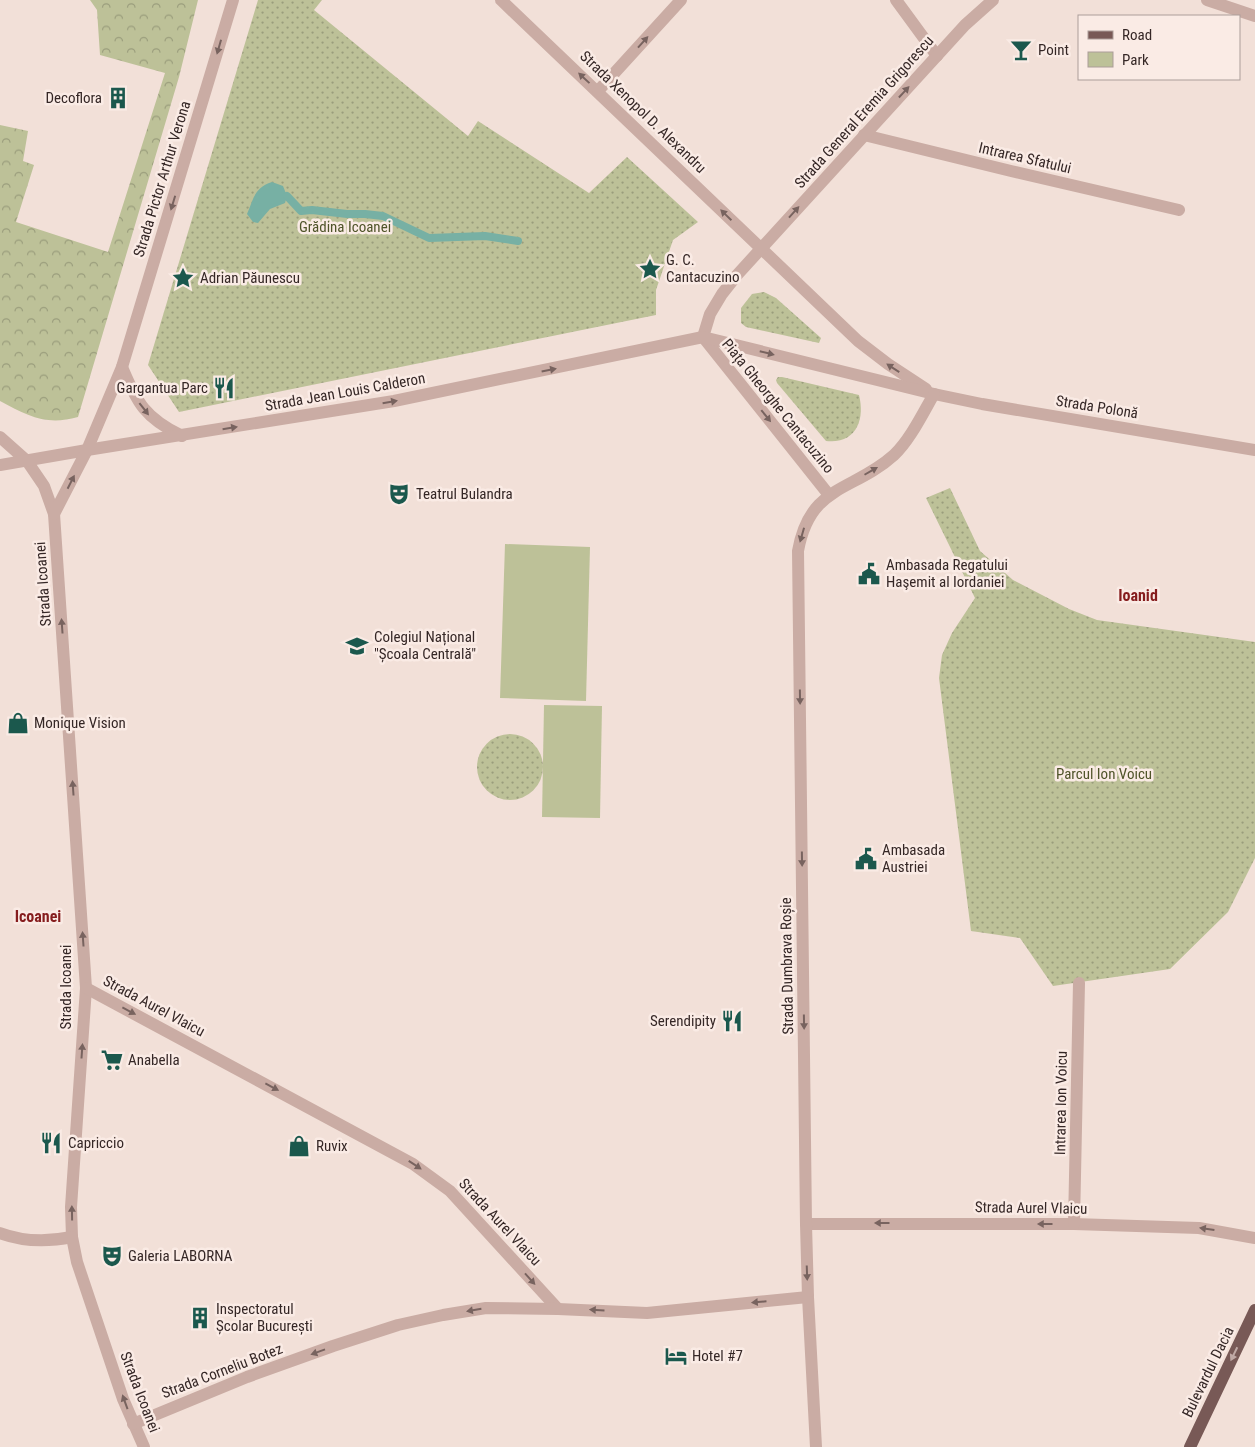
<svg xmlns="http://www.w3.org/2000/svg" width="1255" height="1447" font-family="'Roboto Condensed',sans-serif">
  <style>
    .green { fill: url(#green-dots) }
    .forest { fill: url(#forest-crowns) }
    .pitch { fill: #bdc198 }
    .water { fill: #77b0a4 }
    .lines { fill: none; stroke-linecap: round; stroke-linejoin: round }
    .stream { stroke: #77b0a4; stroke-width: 8 }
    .minor { stroke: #caaca4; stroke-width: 12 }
    .major { stroke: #785956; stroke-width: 12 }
    .oneway { fill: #78635f }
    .oneway2 { fill: #c0a9a5 }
    .labels { text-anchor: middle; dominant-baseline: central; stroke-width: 5; stroke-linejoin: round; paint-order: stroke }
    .poi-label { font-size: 15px; fill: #352726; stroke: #faebe5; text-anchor: start }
    .street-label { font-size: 15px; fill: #352726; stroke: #faebe5 }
    .park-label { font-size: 15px; fill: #4f5429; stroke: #faebe5 }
    .neighbourhood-label { font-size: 16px; font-weight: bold; fill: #861d1e; stroke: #faebe5 }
  </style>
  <defs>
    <pattern id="green-dots" width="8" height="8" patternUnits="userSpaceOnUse" patternTransform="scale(1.25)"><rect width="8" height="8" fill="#bdc198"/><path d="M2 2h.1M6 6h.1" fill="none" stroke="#9a9d7c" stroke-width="1.8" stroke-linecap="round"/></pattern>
    <pattern id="forest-crowns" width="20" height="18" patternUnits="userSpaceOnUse" patternTransform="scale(1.25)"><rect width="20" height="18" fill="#bdc198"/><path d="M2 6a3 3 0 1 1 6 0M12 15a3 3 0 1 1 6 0" fill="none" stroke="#9a9d7c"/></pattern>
  </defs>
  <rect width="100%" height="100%" fill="#f2e0d8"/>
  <g class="green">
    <path d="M258 0H322L314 10 468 136 478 121 589 193 627 157 698 222 673 240 656 290V315L179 412 148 365Z"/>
    <path d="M764 292 776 298 821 338 819 343 746 327 741 323V308L752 294Z"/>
    <path d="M778 377H782L859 395C865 419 857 444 826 441L777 383 776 380Z"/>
    <path d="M950 488 980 551 1013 580 1069 609 1097 620 1255 642V858L1228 912 1170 969 1053 986 1020 938 971 931 939 678 942 655 952 633 975 598 926 498Z"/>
    <circle cx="510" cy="767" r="33"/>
  </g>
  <path class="forest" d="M90 0H198L179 77 78 417C46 426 28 416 0 401V125L28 131 23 161 34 165 16 222 108 252 165 73 100 55 97 10Z"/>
  <g class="pitch">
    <path d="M505 544 590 547 586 701 500 698Z"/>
    <path d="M544 705 602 706 600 818 542 817Z"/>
  </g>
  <path class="water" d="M272 182 283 186 287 196 285 203 270 209 258 223 253 222 247 214C254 198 254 188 272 182Z"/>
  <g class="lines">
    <path class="stream" d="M287 196 301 211 312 210 347 214H365L383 216 429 238 485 236 518 241"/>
    <g class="minor">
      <path d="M501 0 858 341 888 364 926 389"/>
      <path d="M896 0 937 56"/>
      <path d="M1207 0 1255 16"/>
      <path d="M598 91 681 0"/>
      <path d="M864 135 1011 171 1179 210"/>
      <path d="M703 337 710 314 722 294 737 275 965 25 993 0"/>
      <path d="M703 337 829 495"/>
      <path d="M122 367C137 403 145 418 182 436"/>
      <path d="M0 437 27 461 44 486 54 514 86 988 71 1207 72 1237 77 1262 123 1399 144 1447"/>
      <path d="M0 465 87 450 394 401 703 337 934 394 982 404 1255 450"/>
      <path d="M54 514 87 450 122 367 233 0"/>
      <path d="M86 988 413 1164 450 1191 558 1309"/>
      <path d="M806 1224H1074L1199 1228 1255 1238"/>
      <path d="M1074 1224 1079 983"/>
      <path d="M0 1233C24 1242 47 1242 72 1237"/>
      <path d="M133 1424 247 1377 333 1346 398 1325 443 1315 486 1308 558 1309 647 1313 808 1297"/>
      <path d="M816 1447 808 1297 806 1224 798 551C810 484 853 492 894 455 910 440 923 413 934 394"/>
    </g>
    <path class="major" d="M1190 1447 1255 1310"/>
  </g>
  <defs><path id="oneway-solid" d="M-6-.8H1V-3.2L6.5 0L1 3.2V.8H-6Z" transform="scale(1.25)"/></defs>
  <g class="oneway">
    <use href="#oneway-solid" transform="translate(643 42) rotate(-48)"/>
    <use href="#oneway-solid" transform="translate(219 47) rotate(106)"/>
    <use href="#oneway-solid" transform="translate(584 78) rotate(-137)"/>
    <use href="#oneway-solid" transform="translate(904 92) rotate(-47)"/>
    <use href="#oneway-solid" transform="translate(173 203) rotate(107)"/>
    <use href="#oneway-solid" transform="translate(794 212) rotate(-48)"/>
    <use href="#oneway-solid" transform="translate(726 215) rotate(-136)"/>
    <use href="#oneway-solid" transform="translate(767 353) rotate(14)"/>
    <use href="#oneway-solid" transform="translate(893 368) rotate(-147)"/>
    <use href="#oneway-solid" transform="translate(549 370) rotate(-11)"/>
    <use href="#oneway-solid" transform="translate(390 402) rotate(-10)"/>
    <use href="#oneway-solid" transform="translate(144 409) rotate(52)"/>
    <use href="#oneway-solid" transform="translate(766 416) rotate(51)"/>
    <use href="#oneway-solid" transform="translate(230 428) rotate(-9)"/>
    <use href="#oneway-solid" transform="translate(871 471) rotate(-30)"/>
    <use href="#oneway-solid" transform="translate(71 482) rotate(-63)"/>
    <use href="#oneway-solid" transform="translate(802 535) rotate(106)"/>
    <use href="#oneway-solid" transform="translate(62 626) rotate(-94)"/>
    <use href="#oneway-solid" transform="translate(800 697) rotate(89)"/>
    <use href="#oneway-solid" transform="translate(73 788) rotate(-94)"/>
    <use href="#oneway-solid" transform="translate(802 859) rotate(89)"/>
    <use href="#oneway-solid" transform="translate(83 939) rotate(-94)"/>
    <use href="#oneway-solid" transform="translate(129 1011) rotate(28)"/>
    <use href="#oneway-solid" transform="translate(804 1022) rotate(89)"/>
    <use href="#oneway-solid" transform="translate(82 1051) rotate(-86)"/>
    <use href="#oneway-solid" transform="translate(272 1087) rotate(28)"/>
    <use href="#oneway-solid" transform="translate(415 1165) rotate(33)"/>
    <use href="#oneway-solid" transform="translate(72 1213) rotate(-91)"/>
    <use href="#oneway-solid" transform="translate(882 1223) rotate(-180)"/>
    <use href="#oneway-solid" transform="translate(1045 1224) rotate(-180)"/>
    <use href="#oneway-solid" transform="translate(1207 1229) rotate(-172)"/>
    <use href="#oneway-solid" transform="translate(807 1273) rotate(88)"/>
    <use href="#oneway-solid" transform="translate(530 1279) rotate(48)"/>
    <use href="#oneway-solid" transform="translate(759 1302) rotate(175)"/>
    <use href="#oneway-solid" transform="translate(474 1310) rotate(170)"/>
    <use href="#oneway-solid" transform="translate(597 1310) rotate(-177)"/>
    <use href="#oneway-solid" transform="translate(318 1352) rotate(160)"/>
    <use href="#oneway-solid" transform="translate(125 1402) rotate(-110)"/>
  </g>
  <use class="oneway2" href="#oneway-solid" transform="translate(1234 1354) rotate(116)"/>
  <defs>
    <g id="bar-bare" transform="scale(1.725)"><path d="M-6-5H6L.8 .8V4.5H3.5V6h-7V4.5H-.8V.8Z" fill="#1b584d" stroke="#faebe5" stroke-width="2.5" paint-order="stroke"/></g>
    <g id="building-bare" transform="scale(1.725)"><path d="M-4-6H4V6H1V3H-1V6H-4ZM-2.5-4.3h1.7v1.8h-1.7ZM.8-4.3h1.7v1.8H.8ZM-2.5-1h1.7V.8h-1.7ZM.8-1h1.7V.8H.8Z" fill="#1b584d" stroke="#faebe5" stroke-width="2.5" paint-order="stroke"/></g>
    <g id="sight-bare" transform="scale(1.725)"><path d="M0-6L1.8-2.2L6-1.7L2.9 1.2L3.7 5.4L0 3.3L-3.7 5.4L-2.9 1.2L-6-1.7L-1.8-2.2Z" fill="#1b584d" stroke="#faebe5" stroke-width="2.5" paint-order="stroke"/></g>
    <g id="restaurant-bare" transform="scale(1.725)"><path d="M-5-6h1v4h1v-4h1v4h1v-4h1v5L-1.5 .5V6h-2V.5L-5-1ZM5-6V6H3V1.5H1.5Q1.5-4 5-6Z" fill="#1b584d" stroke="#faebe5" stroke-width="2.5" paint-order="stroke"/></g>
    <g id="theatre-bare" transform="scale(1.725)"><path d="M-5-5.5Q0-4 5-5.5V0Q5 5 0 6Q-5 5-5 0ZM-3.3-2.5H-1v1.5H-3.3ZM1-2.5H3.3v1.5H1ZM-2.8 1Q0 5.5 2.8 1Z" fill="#1b584d" stroke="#faebe5" stroke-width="2.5" paint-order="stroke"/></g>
    <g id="civic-bare" transform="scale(1.725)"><path d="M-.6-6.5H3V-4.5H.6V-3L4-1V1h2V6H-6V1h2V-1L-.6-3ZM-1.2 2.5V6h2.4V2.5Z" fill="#1b584d" stroke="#faebe5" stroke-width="2.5" paint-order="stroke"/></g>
    <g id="school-bare" transform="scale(1.725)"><path d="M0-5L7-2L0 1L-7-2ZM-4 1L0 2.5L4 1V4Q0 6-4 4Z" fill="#1b584d" stroke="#faebe5" stroke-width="2.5" paint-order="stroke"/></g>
    <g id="shop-bare" transform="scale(1.725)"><path d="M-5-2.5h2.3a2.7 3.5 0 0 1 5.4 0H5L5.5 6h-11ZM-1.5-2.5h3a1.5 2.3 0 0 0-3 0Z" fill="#1b584d" stroke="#faebe5" stroke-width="2.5" paint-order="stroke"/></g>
    <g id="supermarket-bare" transform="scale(1.725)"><path d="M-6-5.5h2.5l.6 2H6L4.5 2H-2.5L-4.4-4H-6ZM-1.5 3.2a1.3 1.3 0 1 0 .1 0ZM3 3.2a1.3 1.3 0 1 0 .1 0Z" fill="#1b584d" stroke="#faebe5" stroke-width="2.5" paint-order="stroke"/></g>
    <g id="hotel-bare" transform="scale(1.725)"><path d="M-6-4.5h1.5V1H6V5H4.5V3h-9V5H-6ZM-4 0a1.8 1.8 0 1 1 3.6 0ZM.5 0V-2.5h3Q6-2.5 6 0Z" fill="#1b584d" stroke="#faebe5" stroke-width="2.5" paint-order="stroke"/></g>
  </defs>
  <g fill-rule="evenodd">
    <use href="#bar-bare" x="1021" y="50"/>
    <use href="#building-bare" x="118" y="98"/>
    <use href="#sight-bare" x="650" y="269"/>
    <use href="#sight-bare" x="183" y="278"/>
    <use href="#restaurant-bare" x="224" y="388"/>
    <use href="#theatre-bare" x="399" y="494"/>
    <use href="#civic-bare" x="869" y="574"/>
    <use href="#school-bare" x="357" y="646"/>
    <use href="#shop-bare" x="18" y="723"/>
    <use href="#civic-bare" x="866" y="859"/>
    <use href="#restaurant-bare" x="732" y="1021"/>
    <use href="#supermarket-bare" x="112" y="1060"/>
    <use href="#restaurant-bare" x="51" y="1143"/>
    <use href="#shop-bare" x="299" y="1146"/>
    <use href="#theatre-bare" x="112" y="1256"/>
    <use href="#building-bare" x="200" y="1318"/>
    <use href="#hotel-bare" x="676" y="1356"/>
  </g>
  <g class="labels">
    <g class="poi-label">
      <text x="1038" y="50">Point</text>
      <text x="102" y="98" text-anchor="end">Decoflora</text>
      <text x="666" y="260">G. C.<tspan x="666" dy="17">Cantacuzino</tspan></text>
      <text x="200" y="278">Adrian Păunescu</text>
      <text x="208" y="388" text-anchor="end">Gargantua Parc</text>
      <text x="416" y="494">Teatrul Bulandra</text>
      <text x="886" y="565">Ambasada Regatului<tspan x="886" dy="17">Haşemit al Iordaniei</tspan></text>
      <text x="374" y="637">Colegiul Național<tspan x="374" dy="17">"Școala Centrală"</tspan></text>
      <text x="34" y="723">Monique Vision</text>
      <text x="882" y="850">Ambasada<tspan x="882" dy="17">Austriei</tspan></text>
      <text x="716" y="1021" text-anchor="end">Serendipity</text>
      <text x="128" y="1060">Anabella</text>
      <text x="68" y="1143">Capriccio</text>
      <text x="316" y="1146">Ruvix</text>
      <text x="128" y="1256">Galeria LABORNA</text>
      <text x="216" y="1309">Inspectoratul<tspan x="216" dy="17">Școlar București</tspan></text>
      <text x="692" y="1356">Hotel #7</text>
    </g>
    <g class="street-label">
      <text transform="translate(643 112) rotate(44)">Strada Xenopol D. Alexandru</text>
      <text transform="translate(864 112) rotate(-48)">Strada General Eremia Grigorescu</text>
      <text transform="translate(1025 158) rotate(13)">Intrarea Sfatului</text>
      <text transform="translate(162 179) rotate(-73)">Strada Pictor Arthur Verona</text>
      <text transform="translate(345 392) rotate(-10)">Strada Jean Louis Calderon</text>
      <text transform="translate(778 406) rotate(51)">Piața Gheorghe Cantacuzino</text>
      <text transform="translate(1097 407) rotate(9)">Strada Polonă</text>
      <text transform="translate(43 584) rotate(-94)">Strada Icoanei</text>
      <text transform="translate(787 966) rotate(-91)">Strada Dumbrava Roșie</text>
      <text transform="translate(66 987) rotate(-90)">Strada Icoanei</text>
      <text transform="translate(154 1006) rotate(28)">Strada Aurel Vlaicu</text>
      <text transform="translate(1061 1103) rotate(-89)">Intrarea Ion Voicu</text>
      <text transform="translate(1031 1208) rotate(1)">Strada Aurel Vlaicu</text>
      <text transform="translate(500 1222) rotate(47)">Strada Aurel Vlaicu</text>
      <text transform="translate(222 1371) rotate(-21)">Strada Corneliu Botez</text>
      <text transform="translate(1208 1372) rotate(-64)">Bulevardul Dacia</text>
      <text transform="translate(140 1392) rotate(69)">Strada Icoanei</text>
    </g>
    <g class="park-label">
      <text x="345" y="227">Grădina Icoanei</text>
      <text x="1104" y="774">Parcul Ion Voicu</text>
    </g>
    <g class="neighbourhood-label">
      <text x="1138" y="595">Ioanid</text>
      <text x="38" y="916">Icoanei</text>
    </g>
  </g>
  <rect x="1078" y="15" width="162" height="65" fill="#faebe5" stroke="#ab9d99"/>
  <rect x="1088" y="31" width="25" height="8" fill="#785956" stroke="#ab9d99"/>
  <text x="1122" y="40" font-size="15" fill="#352726">Road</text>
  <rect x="1088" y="52" width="25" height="15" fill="#bdc198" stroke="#ab9d99"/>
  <text x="1122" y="65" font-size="15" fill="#352726">Park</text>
</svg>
